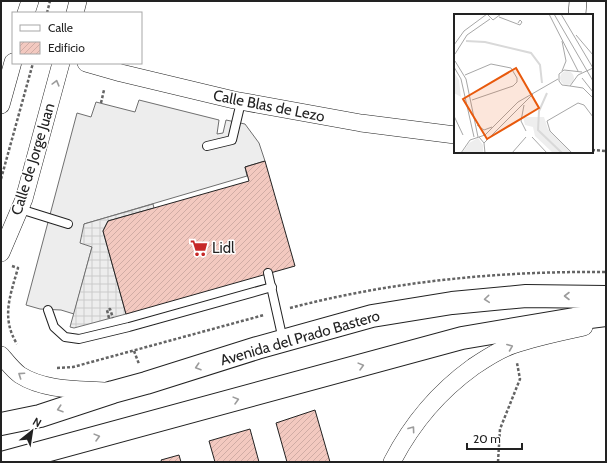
<svg xmlns="http://www.w3.org/2000/svg" width="607" height="463" font-family="Cabin,sans-serif">
  <style>
    .parking { fill: #ededed; stroke: #6f6f6f }
    .plaza { fill: url(#plaza-grid); stroke: #6f6f6f }
    .building { fill: url(#building-hatch); stroke: #222 }
    .lines { fill: none; stroke-linecap: round; stroke-linejoin: round }
    .lane-casing { stroke: #222; stroke-width: 10 }
    .street-casing { stroke: #222; stroke-width: 18 }
    .secondary-casing { stroke: #222; stroke-width: 24 }
    .path { stroke: #646464; stroke-width: 2.5; stroke-dasharray: 3 2; stroke-linecap: butt }
    .lane { stroke: #fff; stroke-width: 8 }
    .street { stroke: #fff; stroke-width: 17 }
    .secondary { stroke: #fff; stroke-width: 22 }
    .oneway { stroke: #9c9c9c }
    .labels { text-anchor: middle; dominant-baseline: central; stroke-width: 3; stroke-linejoin: round; paint-order: stroke }
    .street-label { font-size: 15px; fill: #222; stroke: #fff }
    .poi-label { font-size: 15px; fill: #222; stroke: #fff; text-anchor: start }
    .inset-river { fill: none; stroke: #d9d9d9; stroke-width: 2 }
    .inset-road { fill: none; stroke: #a7a7a7; stroke-width: 1 }
    .view { fill: #e8590c; fill-opacity: 0.15; stroke: #e8590c; stroke-width: 2 }
    .inset-edge { fill: none; stroke: #222; stroke-width: 2 }
  </style>
  <defs>
    <pattern id="plaza-grid" width="8" height="8" patternUnits="userSpaceOnUse"><rect width="8" height="8" fill="#ededed"/><path d="M0 4h8M4 0v8" fill="none" stroke="#cbcbcb"/></pattern>
    <pattern id="building-hatch" width="6" height="6" patternUnits="userSpaceOnUse"><rect width="6" height="6" fill="#f3c9c0"/><path d="M-1 1l2-2M0 6l6-6M5 7l2-2" fill="none" stroke="#d0aca5"/></pattern>
  </defs>
  <rect width="100%" height="100%" fill="#fff"/>
  <path class="parking" d="M139 100 219 120 217 134 223 133 226 120 245 124 259 143 265 161 245 167 247 176 84 224 92 247 74 314 61 310 40 309 26 305 77 113 91 117 96 102 135 112Z"/>
  <path class="plaza" d="M153 204 154 208 108 221 103 231 126 314 74 328 70 327 92 247 80 243 84 224Z"/>
  <g class="building">
    <path d="M265 161 295 266 126 314 103 231 108 221 249 181 245 167Z"/>
    <path d="M315 410 330 462H287L276 423Z"/>
    <path d="M250 429 259 462H215L209 441Z"/>
    <path d="M179 455 181 462H162L161 460Z"/>
  </g>
  <g class="lines">
    <g class="lane-casing">
      <g id="lane">
        <path d="M207 146 232 140 241 102"/>
        <path d="M20 209 68 224"/>
        <path d="M268 273 283 340"/>
        <path d="M48 310 54 327 65 337 79 339 129 327 272 287"/>
      </g>
    </g>
    <g class="street-casing">
      <g id="street">
        <path d="M26 13 30 1"/>
        <path d="M75 13 78 1"/>
        <path d="M577 15 578 1"/>
        <path d="M86 63 121 73 234 100 361 123 455 135"/>
        <path d="M1 105 13 62"/>
        <path d="M1 253 24 199 61 63"/>
        <path d="M1 355C7 362 13 370 20 375 45 391 79 389 107 391"/>
        <path d="M392 462C412 423 437 393 473 367 485 359 498 350 513 345 536 337 561 332 584 327"/>
      </g>
    </g>
    <g class="secondary-casing">
      <g id="secondary">
        <path d="M1 424 40 416 113 392 146 383 257 348 372 316 452 303 526 296 606 297"/>
        <path d="M5 462 462 338 574 319 606 315"/>
      </g>
    </g>
    <g class="path">
      <path d="M47 13 50 1"/>
      <path d="M101 103 104 90"/>
      <path d="M592 150 606 151"/>
      <path d="M1 179 33 63"/>
      <path d="M12 266 18 268C10 296 1 318 17 344"/>
      <path d="M290 308C393 281 500 271 606 272"/>
      <path d="M109 318 107 310 110 309 113 318"/>
      <path d="M134 351 139 364"/>
      <path d="M57 368 73 367 264 315"/>
      <path d="M498 462 500 429 520 379 517 363"/>
    </g>
    <use href="#lane" class="lane"/>
    <use href="#street" class="street"/>
    <use href="#secondary" class="secondary"/>
  </g>
  <defs><path id="oneway-chevron" d="M-2-3.5L2.5 0L-2 3.5" fill="none" stroke-width="1.6" stroke-linecap="round" stroke-linejoin="round"/></defs>
  <g class="oneway">
    <use href="#oneway-chevron" transform="translate(56 83) rotate(-75)"/>
    <use href="#oneway-chevron" transform="translate(567 296) rotate(180)"/>
    <use href="#oneway-chevron" transform="translate(487 299) rotate(175)"/>
    <use href="#oneway-chevron" transform="translate(510 347) rotate(-22)"/>
    <use href="#oneway-chevron" transform="translate(361 366) rotate(-15)"/>
    <use href="#oneway-chevron" transform="translate(198 367) rotate(162)"/>
    <use href="#oneway-chevron" transform="translate(21 375) rotate(-146)"/>
    <use href="#oneway-chevron" transform="translate(236 400) rotate(-15)"/>
    <use href="#oneway-chevron" transform="translate(60 409) rotate(162)"/>
    <use href="#oneway-chevron" transform="translate(412 429) rotate(-54)"/>
    <use href="#oneway-chevron" transform="translate(97 437) rotate(-15)"/>
  </g>
  <defs>
    <g id="supermarket-bare" transform="scale(1.38)"><path d="M-6-5.5h2.5l.6 2H6L4.5 2H-2.5L-4.4-4H-6ZM-1.5 3.2a1.3 1.3 0 1 0 .1 0ZM3 3.2a1.3 1.3 0 1 0 .1 0Z" fill="#c62828" stroke="#fff" stroke-width="2.5" paint-order="stroke"/></g>
  </defs>
  <g fill-rule="evenodd">
    <use href="#supermarket-bare" x="199" y="248"/>
  </g>
  <g class="labels">
    <g class="street-label">
      <text transform="translate(269 106) rotate(11)">Calle Blas de Lezo</text>
      <text transform="translate(33 159) rotate(-73)">Calle de Jorge Juan</text>
      <text transform="translate(300 338) rotate(-16)">Avenida del Prado Bastero</text>
    </g>
    <g class="poi-label">
      <text x="212" y="248">Lidl</text>
    </g>
  </g>
  <g transform="translate(454 14)">
    <rect width="139" height="139" fill="#fff"/>
    <path d="M106 64a7 7 0 1 1 14 0a7 7 0 1 1-14 0ZM24 124 29 131V139H8L15 129Z" fill="#eee"/>
    <path d="M0 58 5 66 7 83 0 79ZM69 103H90L94 115 119 139H99L81 122 79 113 71 111Z" fill="#eee"/>
    <path class="inset-river" d="M12 27 31 28 77 39 86 51 88 69M93 79 85 97 84 116 108 139"/>
    <path class="inset-road" d="M33 0 39 6 47 0M95 0 124 57M100 0 139 67M107 0 139 54M45 3 66 11 68 8 66 6 64 9M122 21 139 41M108 27 112 47 108 57M0 31 10 17 33 0M1 40 13 21 36 5M1 47 12 65 24 123M0 53 7 65 20 123M128 58 110 56 105 60V67L108 71 116 72 124 61 139 54M11 61 37 50 57 54 63 64V68L59 72 18 86M128 64 139 78M116 72 129 74 139 84M70 91 67 107 72 117M0 102 9 121M23 111 30 116 38 113M25 123 30 129 31 139M78 123 93 139M30 129 79 80M7 139 16 126 31 121 64 88 104 65M58 139 72 123M118 139 96 117 93 107 124 89 130 91 139 103"/>
    <path class="view" d="M62 54 85 94 33 125 9 85Z"/>
    <rect width="139" height="139" class="inset-edge"/>
  </g>
  <rect width="607" height="463" fill="none" stroke="#222222" stroke-width="4"/>
  <rect x="12" y="12" width="130" height="52" fill="#ffffff" stroke="#a7a7a7"/>
  <rect x="20" y="25" width="20" height="6" fill="#ffffff" stroke="#a7a7a7"/>
  <text x="48" y="32" font-size="12" fill="#222222">Calle</text>
  <rect x="20" y="42" width="20" height="12" fill="url(#building-hatch)" stroke="#a7a7a7"/>
  <text x="48" y="52" font-size="12" fill="#222222">Edificio</text>
  <g transform="translate(32 431) rotate(30)" stroke="#ffffff" stroke-width="3" paint-order="stroke">
  <path d="M0-3L7 15L0 10L-7 15Z" fill="#222222"/>
  <text y="-6" font-size="11" font-weight="bold" text-anchor="middle" fill="#222222">N</text>
  </g>
  <path d="M467 443v6h55v-6" fill="none" stroke="#222222" stroke-width="2"/>
  <text x="473" y="443" font-size="12" fill="#222222" stroke="#ffffff" stroke-width="3" paint-order="stroke">20 m</text>
</svg>
